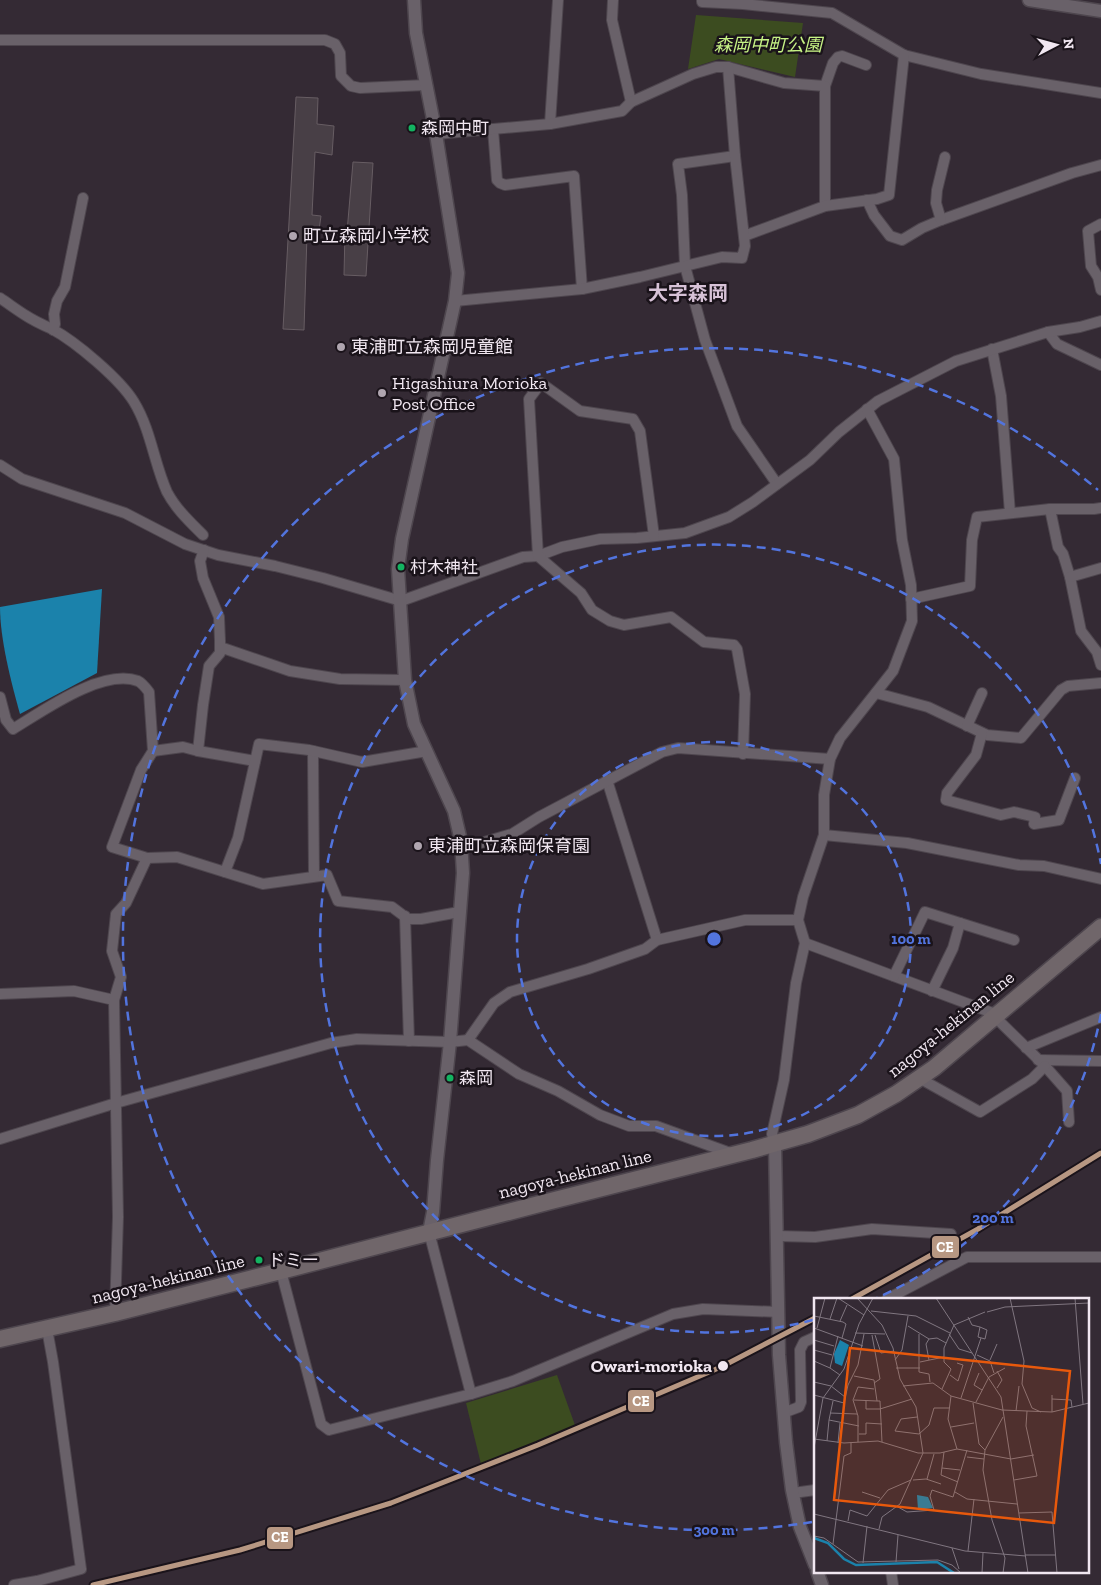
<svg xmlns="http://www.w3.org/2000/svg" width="1101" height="1585" font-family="'Zilla Slab','Noto Sans JP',serif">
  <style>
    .green { fill: #3c4c20 }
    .water { fill: #1b82ab }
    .building { fill: #483f46; stroke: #675d63 }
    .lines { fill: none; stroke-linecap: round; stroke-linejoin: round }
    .minor-casing { stroke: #4e464e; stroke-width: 12 }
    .tertiary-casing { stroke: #4e464e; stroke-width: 15 }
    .primary-casing { stroke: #4e464e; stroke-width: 19 }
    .minor { stroke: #696169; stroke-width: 10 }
    .tertiary { stroke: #696169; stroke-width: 12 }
    .primary { stroke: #70666a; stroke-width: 16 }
    .rail-1-casing { stroke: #1a131a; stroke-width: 9 }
    .rail-1 { stroke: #b79782; stroke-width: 5 }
    .ring { fill: none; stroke: #5274de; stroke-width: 2.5; stroke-dasharray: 9 6 }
    .bus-dot { fill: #13b361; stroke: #1a131a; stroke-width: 2 }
    .poi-dot { fill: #afa5af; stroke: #1a131a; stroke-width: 2 }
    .stop-dot { fill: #f1e7f1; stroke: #1a131a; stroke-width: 2 }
    .labels { text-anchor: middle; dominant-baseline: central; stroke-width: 5; stroke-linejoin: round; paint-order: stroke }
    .bus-label { font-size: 17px; fill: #f1e7f1; stroke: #1a131a; text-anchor: start }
    .park-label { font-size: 18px; font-style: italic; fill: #c6f285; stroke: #1a131a }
    .poi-label { font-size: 18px; fill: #f1e7f1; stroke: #1a131a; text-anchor: start }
    .street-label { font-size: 18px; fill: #f1e7f1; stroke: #1a131a }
    .stop-label { font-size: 18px; font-weight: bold; fill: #f1e7f1; stroke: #1a131a; text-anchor: end }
    .quarter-label { font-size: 20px; font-weight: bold; fill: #d7c2d7; stroke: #1a131a }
    .inset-river { fill: none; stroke: #1b82ab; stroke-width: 2.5 }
    .inset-road { fill: none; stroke: #807680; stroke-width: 1 }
    .view { fill: #e8590c; fill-opacity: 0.15; stroke: #e8590c; stroke-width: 2.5 }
    .inset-edge { fill: none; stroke: #f1e7f1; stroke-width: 2.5 }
    .centre { fill: #5274de; stroke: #1a131a; stroke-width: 2.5 }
    .ring-label { font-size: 15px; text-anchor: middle; font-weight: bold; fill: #5274de; stroke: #1a131a; stroke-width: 5; stroke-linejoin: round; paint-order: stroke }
    .line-badge { stroke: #1a131a; stroke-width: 2 }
    .badge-label { font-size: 14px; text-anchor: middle; font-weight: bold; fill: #fff }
  </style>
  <rect width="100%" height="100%" fill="#342a34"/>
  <g class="green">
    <path d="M696 15 803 23 795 77 719 59 688 69Z"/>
    <path d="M557 1375 576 1428 481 1464 466 1403Z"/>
  </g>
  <path class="water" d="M102 589 97 673 20 714C11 682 0 639 0 607Z"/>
  <g class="building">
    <path d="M296 97 318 98 317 124 334 126 332 155 315 152 312 215 321 216 318 237 307 235 304 330 283 329Z"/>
    <path d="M353 162 373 163 366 276 344 275 345 232H347Z"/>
  </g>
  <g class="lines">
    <g class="minor-casing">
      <g id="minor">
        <path d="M613 0 612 20 631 102"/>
        <path d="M702 0V2L743 4 832 13 904 55 981 74 1101 93"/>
        <path d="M0 40H325L335 44 340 53 341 76 351 86 360 88 426 85"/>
        <path d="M825 86 833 63 838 57 842 56 866 65"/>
        <path d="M550 124 558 0"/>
        <path d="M493 129 497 180 500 183 505 185 574 176 582 289"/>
        <path d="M436 134 550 124 622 111 631 102 693 74 716 67H728L784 83 825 86V206"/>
        <path d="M735 156 678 164 682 195 685 266 705 340 737 426 777 484"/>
        <path d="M867 200 874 215 890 236 902 240 922 228 941 220 1072 173 1101 165"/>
        <path d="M941 220 936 203 937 190 945 157"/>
        <path d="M1101 224 1088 231 1091 266 1098 277 1101 290"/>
        <path d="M744 236 825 206 877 199 889 195 904 55"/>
        <path d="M0 298C9 304 17 310 25 315 34 321 43 325 52 329 76 342 120 379 134 402 151 430 154 463 167 492 176 509 190 522 203 535"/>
        <path d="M455 301 582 289 640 277 722 257 742 258 745 246 735 156 728 67"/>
        <path d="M53 330 55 324 54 314 57 301 65 287 83 198"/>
        <path d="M1048 332 1057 344 1101 365"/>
        <path d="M992 349 1001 396 1010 513"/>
        <path d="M0 465 22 479 125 513 185 544 218 555 275 566 323 578 401 601 523 557 538 556 562 547 600 539 637 538 685 533 729 517 753 502 810 460 839 432 878 401 956 361 1048 332 1080 327 1101 321"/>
        <path d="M1050 509 1058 547 1063 554 1070 577 1081 631 1097 652 1101 665"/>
        <path d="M654 536 640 431 633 419 580 411 541 383 529 399 538 556 581 593 592 610 610 621 624 625 671 617 704 642 734 645 737 649 745 694 743 754"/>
        <path d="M1070 577 1101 568"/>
        <path d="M911 599 970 586 972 540 977 517 1050 509H1094L1101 508"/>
        <path d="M220 647 290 671 340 679 405 680"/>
        <path d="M876 693 928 707 987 735 1021 738 1061 690 1068 686 1101 683"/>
        <path d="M0 697 6 720 13 729C43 711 102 668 138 681 142 683 146 688 149 692L153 751 141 770 112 847 147 858 177 857 263 884 327 875 338 901 392 907 408 919H421L459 912"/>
        <path d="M967 726 982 693"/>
        <path d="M982 733 976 755 947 793 946 800 1001 815 1014 812 1035 817 1034 824 1059 820 1075 778"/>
        <path d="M153 751 183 747 198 751 255 761"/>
        <path d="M198 751 203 705 209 666 220 653V641L219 617 203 578 200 561 204 550"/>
        <path d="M313 751 314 876"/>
        <path d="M607 780 657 940"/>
        <path d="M824 835 907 843 1019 865 1044 866 1101 879"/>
        <path d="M461 841 481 843 512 834 539 817 662 752 678 748 830 759"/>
        <path d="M225 872 238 838 259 744 309 750 362 762 427 751"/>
        <path d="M405 916 409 1041"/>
        <path d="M805 943 998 1015"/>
        <path d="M894 976 925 912 1014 940"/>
        <path d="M932 991 953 948 960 923"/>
        <path d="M0 994 74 991 114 1000"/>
        <path d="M995 1017 1045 1066 1067 1091 1069 1122"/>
        <path d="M468 1040 494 1003 510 992 588 969 645 949 657 940 745 920H798"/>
        <path d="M1026 1048 1101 1017"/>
        <path d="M1038 1060 1101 1061"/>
        <path d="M919 1078 980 1112 1032 1079 1045 1066"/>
        <path d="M0 1139 116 1103 331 1043 357 1039 450 1042 468 1040 519 1074 558 1091 600 1115 629 1126H656L733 1154"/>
        <path d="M775 1144 772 1134 784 1080 796 983 805 943 798 920 803 897 824 835V795L830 759 840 738 893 671 912 621 911 585 902 540 894 459 867 409"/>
        <path d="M429 1232 471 1394"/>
        <path d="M777 1236 815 1237 872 1229 951 1234"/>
        <path d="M281 1271 321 1424 329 1430 471 1394 513 1381 673 1314 703 1309 779 1312"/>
        <path d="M887 1299 967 1257H1101"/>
        <path d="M115 1313 118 1217 114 1000 121 977 112 951 116 914 126 903 147 858"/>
        <path d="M783 1413 799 1407 801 1402 800 1350 804 1342 815 1337"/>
        <path d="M793 1493 815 1490"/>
        <path d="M891 1571 893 1585"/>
        <path d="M14 1585 37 1581 81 1569 53 1362 47 1329"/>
      </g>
    </g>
    <g class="tertiary-casing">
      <g id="tertiary">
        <path d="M414 0 416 33 436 134 458 273 455 301 402 539 398 569 405 680 414 724 454 811 461 841 463 873 450 1042 437 1160 433 1212 429 1232"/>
        <path d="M1029 0 1101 11"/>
        <path d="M775 1144 779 1355 786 1442 792 1490 800 1527 815 1565"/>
        <path d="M817 1571 822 1585"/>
      </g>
    </g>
    <g class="primary-casing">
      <path id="primary" d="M0 1339 115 1313 281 1271 547 1202 752 1150 808 1134 858 1115 896 1094 934 1068 1101 927"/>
    </g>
    <use href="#minor" class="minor"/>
    <use href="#tertiary" class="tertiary"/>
    <use href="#primary" class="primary"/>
    <g class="rail-1-casing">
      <g id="rail-1">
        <path d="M852 1299 978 1229 1101 1153"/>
        <path d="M93 1585 240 1550 391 1503 538 1445 721 1367 815 1318"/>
      </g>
    </g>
    <use href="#rail-1" class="rail-1"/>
  </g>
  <g class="ring">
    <circle cx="714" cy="939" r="197"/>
    <path d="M1101 1014A394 394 0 0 1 877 1298M813 1320A394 394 0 1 1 1101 864"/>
    <path d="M812 1522A591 591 0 1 1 1098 490"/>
  </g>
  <g class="bus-dot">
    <circle cx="412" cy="128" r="4.5"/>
    <circle cx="401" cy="567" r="4.5"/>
    <circle cx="450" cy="1078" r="4.5"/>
    <circle cx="259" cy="1260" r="4.5"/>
  </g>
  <g class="poi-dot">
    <circle cx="293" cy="236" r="5"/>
    <circle cx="341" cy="347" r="5"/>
    <circle cx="382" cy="393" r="5"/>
    <circle cx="418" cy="846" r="5"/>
  </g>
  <circle class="stop-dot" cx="723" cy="1366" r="6"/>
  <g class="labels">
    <g class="bus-label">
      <text x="421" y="128">森岡中町</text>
      <text x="410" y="567">村木神社</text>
      <text x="459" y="1078">森岡</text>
      <text x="268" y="1260">ドミー</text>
    </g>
    <g class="park-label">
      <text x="768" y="45">森岡中町公園</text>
    </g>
    <g class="poi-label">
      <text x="303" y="236">町立森岡小学校</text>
      <text x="351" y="347">東浦町立森岡児童館</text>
      <text x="392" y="383">Higashiura Morioka<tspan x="392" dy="21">Post Office</tspan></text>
      <text x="428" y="846">東浦町立森岡保育園</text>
    </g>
    <g class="street-label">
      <text transform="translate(951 1024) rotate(-39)">nagoya-hekinan line</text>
      <text transform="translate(575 1174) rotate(-14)">nagoya-hekinan line</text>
      <text transform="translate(168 1279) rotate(-14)">nagoya-hekinan line</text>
    </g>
    <g class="stop-label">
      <text x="712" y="1366">Owari-morioka</text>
    </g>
    <g class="quarter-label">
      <text x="688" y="293">大字森岡</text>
    </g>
  </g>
  <g transform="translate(814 1298)">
    <rect width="275" height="275" fill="#342a34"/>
    <path d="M26 42 35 47 28 68 21 65 20 56ZM103 197 114 199 119 210 104 212Z" fill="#1b82ab"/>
    <path class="inset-river" d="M0 240 14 245 30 261 42 267 123 264 140 275"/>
    <path class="inset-road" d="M24 0 50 17M43 0 68 27 79 50 86 81 102 109 109 155 86 206 68 219 65 231M122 0 187 99 214 275M196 0 210 63 208 86 218 110 227 114M261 0 269 106M57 13 102 18 136 35M173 14 191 9 275 5M0 18 29 24 32 26 28 40M154 19 158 27 166 29 173 32 171 41 164 39 166 29M16 21 23 0M26 23 33 7M94 28 115 41M0 30 49 48M3 30 11 0M41 35 71 36M105 36V74L115 76 116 84M135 36 145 51 158 55M58 37 66 81 60 85M61 37 67 55 80 53M24 38 16 70 26 77M0 42 20 48M0 52 18 57M163 57 176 63 180 75M81 62 88 52 94 18M115 62 112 46 115 41 123 40 132 45M176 62 183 46M0 63 16 70M106 64 130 59M82 70H106M165 75 160 87 168 92M136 77 144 83 149 67 143 65M40 78 60 82 63 103H66L68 144M175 79 191 70M0 84 17 88 31 99M89 88 119 85 137 98 188 112 238 114 275 105M183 90 188 82 183 73M128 91 137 71 130 64V50L140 27 171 14M0 97 30 105 34 87 44 67 50 36M238 97V114M137 98 134 121 143 151M147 100 167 40M238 101 257 102 258 109M40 102 63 103M19 103 15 122 45 128M52 103V111H66L98 101M162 104 175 79M159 105 165 146 171 152 169 172 178 222 191 260 189 275M202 113 205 88M16 115 43 116M103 119 87 121 81 133 105 136 115 127 120 110H135M137 129 160 125M45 136H52V125L68 126M0 141 30 145 64 143 104 155H126L143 151 197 161 220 157M13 143 15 122M44 144V118L39 102 44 89 60 91M24 145 26 125M0 150 9 100 30 71 45 26 59 0M171 152 189 119M130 154 127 177 144 184M153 159 170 161M128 170 146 172M113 181 120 156M99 182 112 181 127 186M200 182 223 178 212 128 213 113M48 194 66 200M141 194 153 201 203 206M84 209 93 214 120 212 116 198 118 192 139 199 153 152M205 215 238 214 243 275M0 216 151 253 212 258M34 223 36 212 53 218 74 192 97 182M0 238 10 240 44 264 124 262 138 267 147 275M19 246 30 158 37 155V144M138 250 145 271M154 253 160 201M211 257H242M82 264 84 237M49 265 53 228M168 275 169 255"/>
    <path class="view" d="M36 50 256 73 240 225 20 202Z"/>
    <rect width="275" height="275" class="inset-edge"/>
  </g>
  <circle cx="714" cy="939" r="8" class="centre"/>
  <g class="ring-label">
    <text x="911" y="944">100 m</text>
    <text x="993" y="1223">200 m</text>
    <text x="714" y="1535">300 m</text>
  </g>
  <g class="line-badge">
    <rect x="931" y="1235" width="29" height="24" rx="5" fill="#b79782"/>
    <rect x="627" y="1389" width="28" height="24" rx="5" fill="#b79782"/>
    <rect x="266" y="1526" width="28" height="24" rx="5" fill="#b79782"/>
  </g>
  <g class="badge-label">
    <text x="945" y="1252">CE</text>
    <text x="641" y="1406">CE</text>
    <text x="280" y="1542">CE</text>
  </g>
  <g transform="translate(1056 45) rotate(84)" stroke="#1a131a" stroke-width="4" paint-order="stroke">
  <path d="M0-4L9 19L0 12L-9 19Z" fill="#f1e7f1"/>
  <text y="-8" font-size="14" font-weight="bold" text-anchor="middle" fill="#f1e7f1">N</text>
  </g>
</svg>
